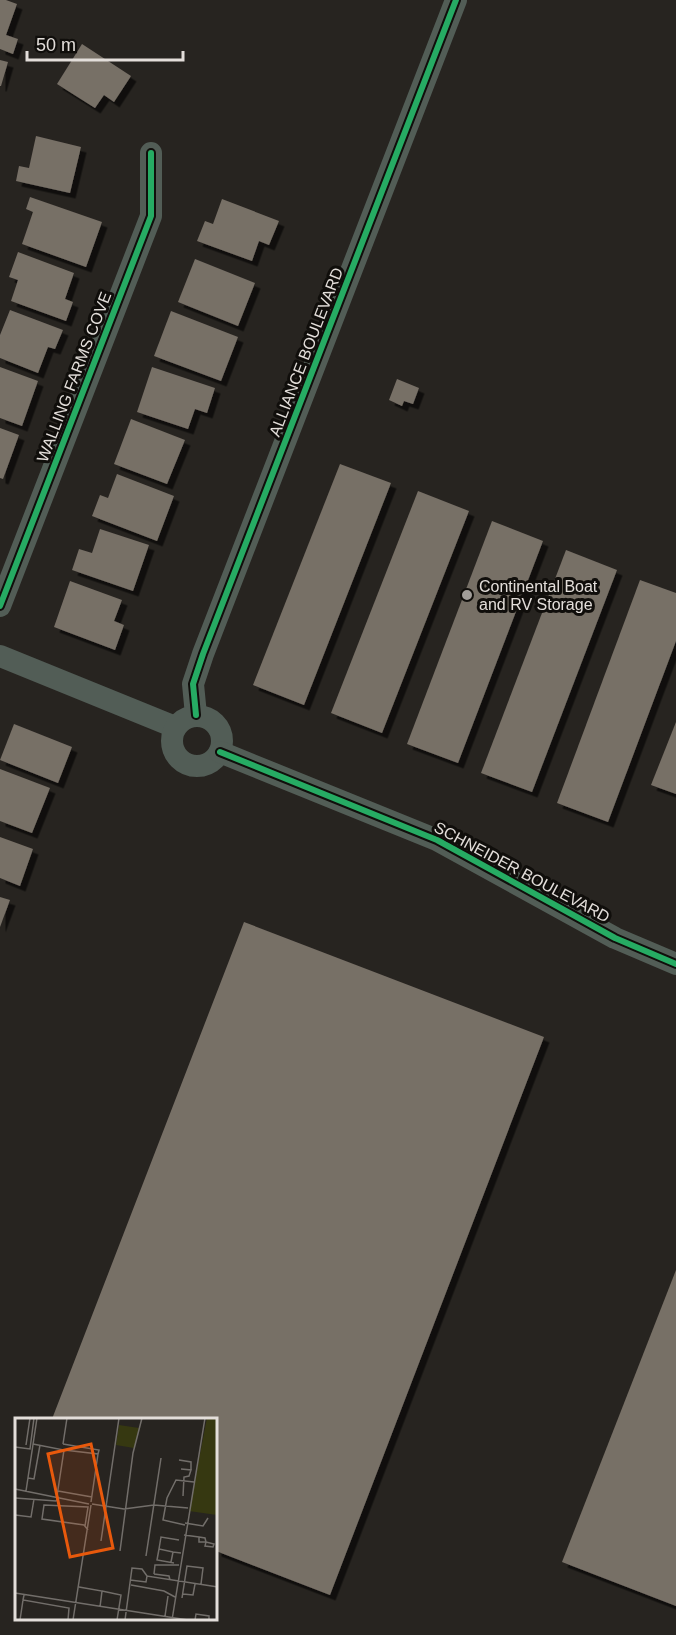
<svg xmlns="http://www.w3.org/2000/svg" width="676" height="1635" font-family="Helvetica,sans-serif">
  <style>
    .building { fill: #776f66; filter: url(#shadow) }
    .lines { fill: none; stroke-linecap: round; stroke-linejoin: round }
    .minor { stroke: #525d56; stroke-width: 22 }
    .cycleway-casing { stroke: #100e0b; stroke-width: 10 }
    .cycleway { stroke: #26ab63; stroke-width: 6 }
    .poi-dot { fill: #a19d99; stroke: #100e0b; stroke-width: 2 }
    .labels { text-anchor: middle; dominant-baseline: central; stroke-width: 6; stroke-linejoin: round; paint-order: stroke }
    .street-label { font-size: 16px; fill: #e3deda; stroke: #100e0b }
    .poi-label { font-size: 16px; fill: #e3deda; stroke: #100e0b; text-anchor: start }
    .inset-road { fill: none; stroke: #726e6a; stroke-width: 1.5 }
    .view { fill: #e8590c; fill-opacity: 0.15; stroke: #e8590c; stroke-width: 3 }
    .inset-edge { fill: none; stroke: #e3deda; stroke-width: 3 }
  </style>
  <defs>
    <filter id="shadow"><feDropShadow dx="5.5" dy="5.5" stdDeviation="0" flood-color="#0009"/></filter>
  </defs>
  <rect width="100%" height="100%" fill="#272420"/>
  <g class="building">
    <path d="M0 0H6L17 4 6 35 18 39 13 54 0 49Z"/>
    <path d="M82 44 131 76 114 102 104 95 95 108 57 84Z"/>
    <path d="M0 60 8 62 1 86H0Z"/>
    <path d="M36 136 81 147 70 193 16 181 19 166 29 168Z"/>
    <path d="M30 197 102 222 86 267 22 244 33 212 26 209Z"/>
    <path d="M222 199 279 221 269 245 259 241 252 261 197 241 205 221 213 224Z"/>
    <path d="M18 252 74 273 65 299 73 302 66 321 11 301 18 280 9 277Z"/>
    <path d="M195 259 255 283 238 326 178 302Z"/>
    <path d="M10 310 63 330 55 349 48 347 38 373 0 358V335Z"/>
    <path d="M171 311 238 337 221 381 154 356Z"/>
    <path d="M0 367 38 381 22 426 0 418Z"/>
    <path d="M152 367 215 388 207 413 195 409 188 429 137 412Z"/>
    <path d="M397 379 419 388 413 404 404 401 402 406 389 400Z"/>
    <path d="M131 419 185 440 167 484 114 464Z"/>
    <path d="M0 428 19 435 3 479 0 478Z"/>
    <path d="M340 464 391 483 304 705 253 685Z"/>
    <path d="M117 474 174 496 157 541 92 516 100 495 108 498Z"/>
    <path d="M418 491 469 511 382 733 331 713Z"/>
    <path d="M492 521 543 541 458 763 407 744Z"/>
    <path d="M100 529 149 545 133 591 72 570 79 549 92 553Z"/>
    <path d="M566 550 617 570 532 792 481 773Z"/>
    <path d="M640 580 676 593V641L608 822 557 803Z"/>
    <path d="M70 581 122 600 114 621 124 625 115 650 54 627Z"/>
    <path d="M676 722V794L651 785Z"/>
    <path d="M14 724 72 747 58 783 0 760Z"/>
    <path d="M0 769 50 788 32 833 0 821Z"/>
    <path d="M0 837 33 849 20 886 0 878Z"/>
    <path d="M0 897 10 900 0 927Z"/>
    <path d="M244 922 544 1037 330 1595 216 1551V1419H52Z"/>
    <path d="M676 1270V1606L562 1562Z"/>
  </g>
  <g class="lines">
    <g class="minor">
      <path d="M0 606 151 216V153"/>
      <path d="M0 656 175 727"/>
      <path d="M196 715 193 684 203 654 456 0"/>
      <circle cx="197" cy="741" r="25"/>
      <path d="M220 752 437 840 615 938 676 964"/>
    </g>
    <g class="cycleway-casing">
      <g id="cycleway">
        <path d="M0 606 151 216V153"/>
        <path d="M196 715 193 684 203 654 456 0"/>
        <path d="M220 752 437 840 615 938 676 964"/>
      </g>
    </g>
    <use href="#cycleway" class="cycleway"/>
  </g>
  <circle class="poi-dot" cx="467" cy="595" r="6"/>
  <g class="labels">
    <g class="street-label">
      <text transform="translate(306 352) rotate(-69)">ALLIANCE BOULEVARD</text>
      <text transform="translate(74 377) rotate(-69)">WALLING FARMS COVE</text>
      <text transform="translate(522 872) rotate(28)">SCHNEIDER BOULEVARD</text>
    </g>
    <g class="poi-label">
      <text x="479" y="586">Continental Boat<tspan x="479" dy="18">and RV Storage</tspan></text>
    </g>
  </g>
  <g transform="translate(15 1418)">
    <rect width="202" height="202" fill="#272420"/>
    <path d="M192 0H202V97L174 93ZM104 7 124 10 119 30 101 27Z" fill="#363811"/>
    <path class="inset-road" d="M18 26 49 32 42 78M48 26 84 32 83 36M48 26 52 0M11 27 15 0M0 29 15 31 19 0M49 32 83 36 76 84M164 42 176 44V52M166 51 176 52 174 58 169 59 168 78M13 60 19 61 25 27M0 71 74 86M11 73 22 0M43 73 77 79M0 80 41 83 44 79M77 86 109 91 139 87 173 90M0 97 16 99 19 81M170 105 188 108 193 100M170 107 148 102 152 80 161 62 179 64M70 108 73 89 29 87 27 101 69 107 73 112M169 117 184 119 190 120 191 124 190 128 198 129 199 126 191 124H184V119M86 123 104 0M144 131 142 142 159 145M105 133 118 35 127 0M158 134 144 131 146 119 164 122M131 138 146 40M156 144 158 134 166 135M139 156 140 147H164M139 156 154 158 155 162M115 162 131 164 132 158 203 169M116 167 149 173 160 179M64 169 87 173 85 189M87 173 106 177 102 202M0 175 173 202M168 176 178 177 180 166M9 177 8 182 54 190 53 202M167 180 172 148 188 150 186 166M150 198 153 178M5 202 8 182M58 202 76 87M110 202 117 150 127 151 132 158M157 202 190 0M180 202 181 196 194 198V202"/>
    <path class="view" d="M76 26 98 130 55 139 33 36Z"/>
    <rect width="202" height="202" class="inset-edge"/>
  </g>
  <path d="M27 51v9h156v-9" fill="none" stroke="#e3deda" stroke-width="3"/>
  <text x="36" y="51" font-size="18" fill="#e3deda" stroke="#100e0b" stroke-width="4.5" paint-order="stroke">50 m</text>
</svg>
